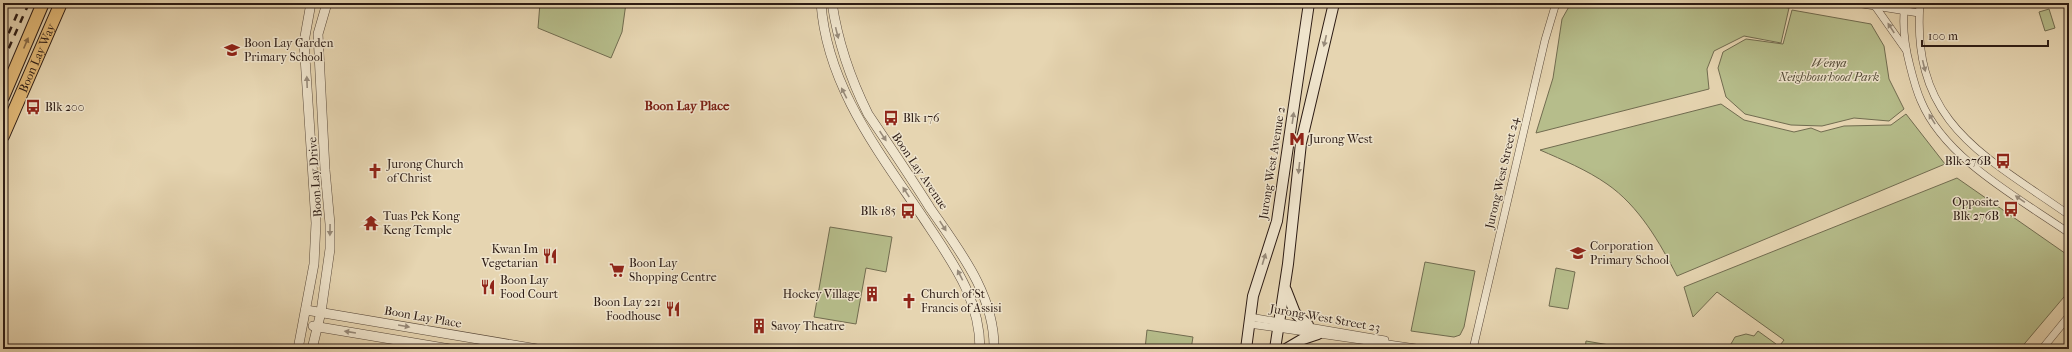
<svg xmlns="http://www.w3.org/2000/svg" width="2072" height="352" font-family="'IM FELL French Canon',serif">
  <style>
    .green { fill: #b6bd8b; stroke: #716c50 }
    .lines { fill: none; stroke-linecap: round; stroke-linejoin: round }
    .minor-casing { stroke: #5a4a3b; stroke-width: 8 }
    .tertiary-casing { stroke: #5a4a3b; stroke-width: 10 }
    .secondary-casing { stroke: #2c1b14; stroke-width: 12 }
    .primary-casing { stroke: #2c1b14; stroke-width: 14 }
    .minor { stroke: #efe4cc; stroke-width: 7 }
    .tertiary { stroke: #efe4cc; stroke-width: 9 }
    .secondary { stroke: #efe4cc; stroke-width: 10 }
    .primary { stroke: #e3ba78; stroke-width: 12 }
    .rail { stroke: #2c1b14; stroke-width: 2.5; stroke-dasharray: 7 7; stroke-linecap: butt }
    .oneway { fill: #978a79 }
    .oneway2 { fill: #886a46 }
    .labels { text-anchor: middle; dominant-baseline: central; stroke-width: 3; stroke-linejoin: round; paint-order: stroke }
    .poi-label { font-size: 12px; fill: #2c1b14; stroke: #efe4cc; text-anchor: start }
    .street-label { font-size: 12px; fill: #2c1b14; stroke: #efe4cc }
    .park-label { font-size: 12px; font-style: italic; fill: #554c38; stroke: #efe4cc }
    .neighbourhood-label { font-size: 13px; font-weight: bold; fill: #7a1f14; stroke: #efe4cc }
  </style>
  <rect width="100%" height="100%" fill="#e6d5b1"/>
  <filter id="stains"><feTurbulence type="fractalNoise" baseFrequency=".005" numOctaves="4"/><feColorMatrix values="0 0 0 0 .2 0 0 0 0 .09 0 0 0 0 .02 0 0 0 .5 -.17"/></filter>
  <radialGradient id="worn" r=".72"><stop offset=".6" stop-color="#630" stop-opacity="0"/><stop offset="1" stop-color="#630" stop-opacity=".3"/></radialGradient>
  <g class="green">
    <path d="M540 3H626L622 32 611 58 538 28Z"/>
    <path d="M1571 3H1759L1789 8 1781 43 1744 36 1714 51 1707 69 1709 89 1536 133 1553 78 1562 19Z"/>
    <path d="M2049 9 2055 28 2045 31 2039 12Z"/>
    <path d="M1792 10 1871 24 1884 46 1889 79 1904 109 1889 121 1854 118 1822 126 1791 125 1745 114 1726 97 1718 68 1723 52 1746 39 1783 44Z"/>
    <path d="M1721 104 1744 120 1794 132 1811 128 1821 132 1844 126 1891 125 1906 114 1945 164 1677 276C1660 243 1639 206 1607 184 1587 170 1563 160 1540 150Z"/>
    <path d="M1957 178 2069 256V291L2020 349H1777L1784 340 1717 292 1693 317 1684 287Z"/>
    <path d="M830 227 892 237 886 272 866 268 856 324 814 317Z"/>
    <path d="M1425 262 1475 271 1464 327 1460 335 1454 337 1411 331Z"/>
    <path d="M1556 268 1575 272 1568 309 1549 306Z"/>
    <path d="M1147 330 1193 337 1191 349H1145Z"/>
    <path d="M1758 331 1776 344 1772 349H1728L1735 337 1746 334 1754 336Z"/>
    <path d="M1586 341 1621 347V349H1585Z"/>
  </g>
  <g class="lines">
    <g class="minor-casing">
      <g id="minor">
        <path d="M1856 3 1919 13"/>
        <path d="M1905 3C1902 23 1905 47 1910 66 1913 78 1916 90 1921 101 1945 159 2019 198 2069 233"/>
        <path d="M1920 3C1911 124 1984 155 2069 215"/>
        <path d="M1875 6 1906 50"/>
        <path d="M1250 317 1385 340"/>
        <path d="M1249 324 1423 349"/>
        <path d="M1473 349 1545 40 1556 3"/>
        <path d="M2042 349 2069 316"/>
      </g>
    </g>
    <g class="tertiary-casing">
      <g id="tertiary">
        <path d="M821 3C827 90 884 158 930 228 955 266 980 301 980 349"/>
        <path d="M832 3C838 43 850 78 868 114 889 145 910 176 930 208 959 250 995 295 994 349"/>
        <path d="M306 310 537 349"/>
        <path d="M313 326 450 349"/>
        <path d="M298 349 314 264 316 223 304 42 311 3"/>
        <path d="M312 349 321 312 330 249V224L325 170 318 34 327 3"/>
      </g>
    </g>
    <g class="secondary-casing">
      <g id="secondary">
        <path d="M1286 290 1295 313 1308 325"/>
        <path d="M1246 349 1253 296 1277 221 1309 3"/>
        <path d="M1275 349 1288 264 1301 143 1334 3"/>
        <path d="M1286 349 1303 339 1318 334"/>
      </g>
    </g>
    <g class="primary-casing">
      <g id="primary">
        <path d="M3 97 43 3"/>
        <path id="s1" d="M3 136 61 3"/>
      </g>
    </g>
    <use href="#minor" class="minor"/>
    <use href="#tertiary" class="tertiary"/>
    <use href="#secondary" class="secondary"/>
    <use href="#primary" class="primary"/>
    <g class="rail">
      <path d="M3 46 22 3"/>
      <path d="M3 61 29 3"/>
    </g>
  </g>
  <defs><path id="oneway-solid" d="M-6-.8H1V-3.2L6.5 0L1 3.2V.8H-6Z"/></defs>
  <g class="oneway">
    <use href="#oneway-solid" transform="translate(1891 28) rotate(-123)"/>
    <use href="#oneway-solid" transform="translate(837 33) rotate(76)"/>
    <use href="#oneway-solid" transform="translate(1325 41) rotate(103)"/>
    <use href="#oneway-solid" transform="translate(1924 66) rotate(76)"/>
    <use href="#oneway-solid" transform="translate(307 82) rotate(-92)"/>
    <use href="#oneway-solid" transform="translate(844 93) rotate(-117)"/>
    <use href="#oneway-solid" transform="translate(1293 118) rotate(-82)"/>
    <use href="#oneway-solid" transform="translate(1932 119) rotate(-122)"/>
    <use href="#oneway-solid" transform="translate(883 136) rotate(56)"/>
    <use href="#oneway-solid" transform="translate(1299 168) rotate(96)"/>
    <use href="#oneway-solid" transform="translate(906 192) rotate(-123)"/>
    <use href="#oneway-solid" transform="translate(2020 199) rotate(-145)"/>
    <use href="#oneway-solid" transform="translate(943 226) rotate(57)"/>
    <use href="#oneway-solid" transform="translate(330 230) rotate(91)"/>
    <use href="#oneway-solid" transform="translate(1264 259) rotate(-73)"/>
    <use href="#oneway-solid" transform="translate(960 275) rotate(-117)"/>
    <use href="#oneway-solid" transform="translate(404 326) rotate(10)"/>
    <use href="#oneway-solid" transform="translate(350 332) rotate(-171)"/>
  </g>
  <use class="oneway2" href="#oneway-solid" transform="translate(26 43) rotate(-67)"/>
  <defs>
    <g id="school-bare" transform="scale(1.2)"><path d="M0-5L7-2L0 1L-7-2ZM-4 1L0 2.5L4 1V4Q0 6-4 4Z" fill="#8f2418" stroke="#efe4cc" stroke-width="2.5" paint-order="stroke"/></g>
    <g id="bus-bare" transform="scale(1.2)"><path d="M-5-6H5V4H4V6H2V4H-2V6H-4V4H-5ZM-3.5-4V0h7V-4ZM-3.5 1.2v1.5H-2V1.2ZM2 1.2v1.5H3.5V1.2Z" fill="#8f2418" stroke="#efe4cc" stroke-width="2.5" paint-order="stroke"/></g>
    <g id="metro-bare" transform="scale(1.2)"><path d="M-5.5 5V-5H-3L0 0L3-5H5.5V5H3V-.5L0 4L-3-.5V5Z" fill="#8f2418" stroke="#efe4cc" stroke-width="2.5" paint-order="stroke"/></g>
    <g id="church-bare" transform="scale(1.2)"><path d="M-1.2-6h2.4v3.5h3.3v2.4h-3.3V6h-2.4V-.1h-3.3v-2.4h3.3Z" fill="#8f2418" stroke="#efe4cc" stroke-width="2.5" paint-order="stroke"/></g>
    <g id="temple-bare" transform="scale(1.2)"><path d="M0-6L5-2H3V0L6.5 2.5H4V6H1.5V3h-3V6H-4V2.5H-6.5L-3 0V-2H-5Z" fill="#8f2418" stroke="#efe4cc" stroke-width="2.5" paint-order="stroke"/></g>
    <g id="restaurant-bare" transform="scale(1.2)"><path d="M-5-6h1v4h1v-4h1v4h1v-4h1v5L-1.5 .5V6h-2V.5L-5-1ZM5-6V6H3V1.5H1.5Q1.5-4 5-6Z" fill="#8f2418" stroke="#efe4cc" stroke-width="2.5" paint-order="stroke"/></g>
    <g id="supermarket-bare" transform="scale(1.2)"><path d="M-6-5.5h2.5l.6 2H6L4.5 2H-2.5L-4.4-4H-6ZM-1.5 3.2a1.3 1.3 0 1 0 .1 0ZM3 3.2a1.3 1.3 0 1 0 .1 0Z" fill="#8f2418" stroke="#efe4cc" stroke-width="2.5" paint-order="stroke"/></g>
    <g id="building-bare" transform="scale(1.2)"><path d="M-4-6H4V6H1V3H-1V6H-4ZM-2.5-4.3h1.7v1.8h-1.7ZM.8-4.3h1.7v1.8H.8ZM-2.5-1h1.7V.8h-1.7ZM.8-1h1.7V.8H.8Z" fill="#8f2418" stroke="#efe4cc" stroke-width="2.5" paint-order="stroke"/></g>
  </defs>
  <g fill-rule="evenodd">
    <use href="#school-bare" x="232" y="50"/>
    <use href="#bus-bare" x="33" y="107"/>
    <use href="#bus-bare" x="891" y="118"/>
    <use href="#metro-bare" x="1297" y="139"/>
    <use href="#bus-bare" x="2003" y="161"/>
    <use href="#church-bare" x="375" y="171"/>
    <use href="#bus-bare" x="2011" y="209"/>
    <use href="#bus-bare" x="908" y="211"/>
    <use href="#temple-bare" x="371" y="223"/>
    <use href="#school-bare" x="1578" y="253"/>
    <use href="#restaurant-bare" x="550" y="256"/>
    <use href="#supermarket-bare" x="617" y="270"/>
    <use href="#restaurant-bare" x="488" y="287"/>
    <use href="#building-bare" x="872" y="294"/>
    <use href="#church-bare" x="909" y="301"/>
    <use href="#restaurant-bare" x="673" y="309"/>
    <use href="#building-bare" x="759" y="326"/>
  </g>
  <g class="labels">
    <g class="poi-label">
      <text x="244" y="43">Boon Lay Garden<tspan x="244" dy="14">Primary School</tspan></text>
      <text x="45" y="107">Blk 200</text>
      <text x="903" y="118">Blk 176</text>
      <text x="1309" y="139">Jurong West</text>
      <text x="1991" y="161" text-anchor="end">Blk 276B</text>
      <text x="387" y="164">Jurong Church<tspan x="387" dy="14">of Christ</tspan></text>
      <text x="1999" y="202" text-anchor="end">Opposite<tspan x="1999" dy="14">Blk 276B</tspan></text>
      <text x="896" y="211" text-anchor="end">Blk 185</text>
      <text x="383" y="216">Tuas Pek Kong<tspan x="383" dy="14">Keng Temple</tspan></text>
      <text x="1590" y="246">Corporation<tspan x="1590" dy="14">Primary School</tspan></text>
      <text x="538" y="249" text-anchor="end">Kwan Im<tspan x="538" dy="14">Vegetarian</tspan></text>
      <text x="629" y="263">Boon Lay<tspan x="629" dy="14">Shopping Centre</tspan></text>
      <text x="500" y="280">Boon Lay<tspan x="500" dy="14">Food Court</tspan></text>
      <text x="860" y="294" text-anchor="end">Hockey Village</text>
      <text x="921" y="294">Church of St<tspan x="921" dy="14">Francis of Assisi</tspan></text>
      <text x="661" y="302" text-anchor="end">Boon Lay 221<tspan x="661" dy="14">Foodhouse</tspan></text>
      <text x="771" y="326">Savoy Theatre</text>
    </g>
    <g class="street-label">
      <text stroke="none"><textPath href="#s1" startOffset="85">Boon Lay Way</textPath></text>
      <text transform="translate(1272 163) rotate(-81)">Jurong West Avenue 2</text>
      <text transform="translate(920 171) rotate(56)">Boon Lay Avenue</text>
      <text transform="translate(1502 173) rotate(-77)">Jurong West Street 24</text>
      <text transform="translate(315 177) rotate(-94)">Boon Lay Drive</text>
      <text transform="translate(423 317) rotate(10)">Boon Lay Place</text>
      <text transform="translate(1325 318) rotate(10)">Jurong West Street 23</text>
    </g>
    <g class="park-label">
      <text x="1829" y="63">Wenya<tspan x="1829" dy="14">Neighbourhood Park</tspan></text>
    </g>
    <g class="neighbourhood-label">
      <text x="687" y="105">Boon Lay Place</text>
    </g>
  </g>
  <rect width="2072" height="352" fill="none" stroke="#e6d5b1" stroke-width="16"/>
  <rect x="4" y="4" width="2064" height="344" fill="none" stroke="#2c1b14" stroke-width="2"/>
  <rect x="8" y="8" width="2056" height="336" fill="none" stroke="#2c1b14"/>
  <path d="M1922 40v6h126v-6" fill="none" stroke="#2c1b14" stroke-width="2"/>
  <text x="1928" y="40" font-size="12" fill="#2c1b14" stroke="#efe4cc" stroke-width="3" paint-order="stroke">100 m</text>
  <rect width="100%" height="100%" filter="url(#stains)"/>
  <rect width="100%" height="100%" fill="url(#worn)"/>
</svg>
